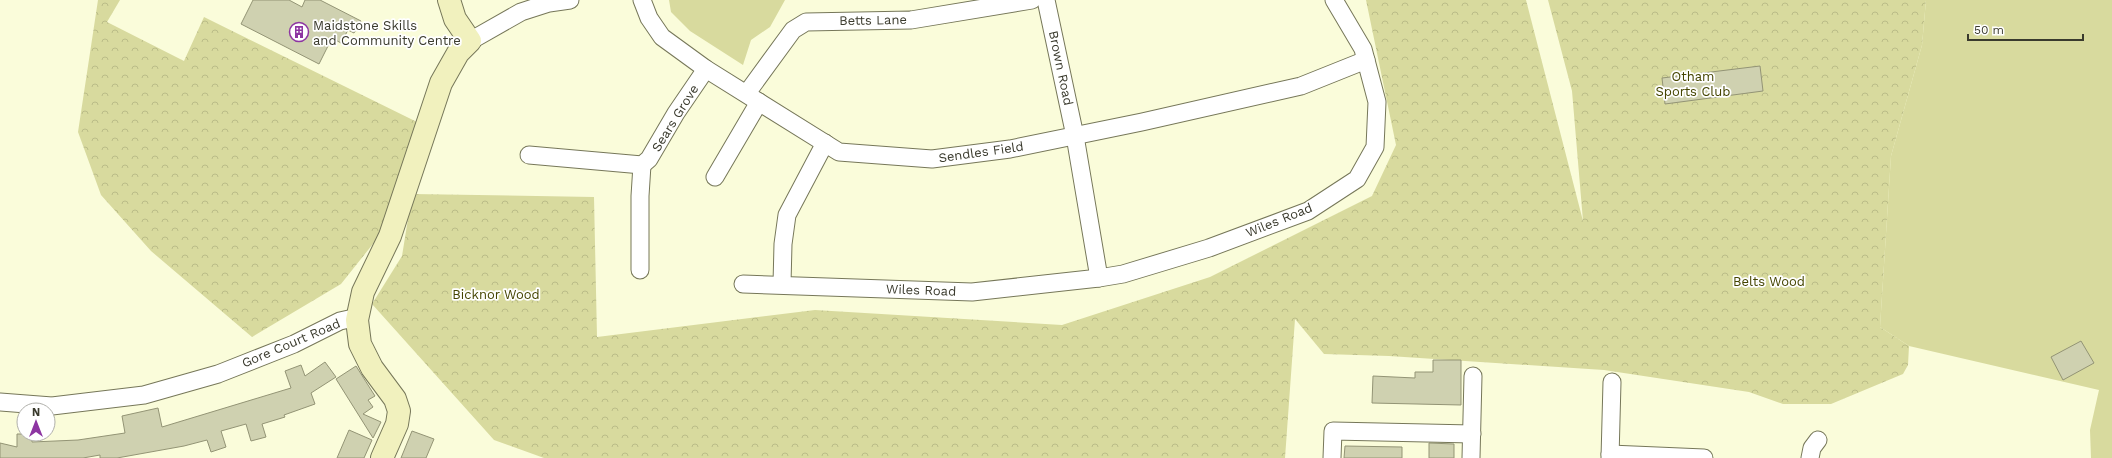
<svg xmlns="http://www.w3.org/2000/svg" width="2112" height="458" font-family="'Work Sans',sans-serif">
  <style>
    .grass { fill: #d8da9e }
    .forest { fill: url(#forest-crowns) }
    .building { fill: #cfd1b0; stroke: #939475 }
    .lines { fill: none; stroke-linecap: round; stroke-linejoin: round }
    .street-casing { stroke: #767759; stroke-width: 19 }
    .secondary-casing { stroke: #767759; stroke-width: 24 }
    .street { stroke: #fff; stroke-width: 17 }
    .secondary { stroke: #f1f1be; stroke-width: 22 }
    .labels { text-anchor: middle; dominant-baseline: central; stroke-width: 3.5; stroke-linejoin: round; paint-order: stroke }
    .street-label { font-size: 13px; fill: #3a3a2d; stroke: #fff }
    .poi-label { font-size: 13px; fill: #3a3a2d; stroke: #fff; text-anchor: start }
    .park-label { font-size: 13px; fill: #454500; stroke: #fff }
  </style>
  <defs>
    <pattern id="forest-crowns" width="20" height="18" patternUnits="userSpaceOnUse"><rect width="20" height="18" fill="#d8da9e"/><path d="M2 6a3 3 0 1 1 6 0M12 15a3 3 0 1 1 6 0" fill="none" stroke="#babc88"/></pattern>
  </defs>
  <rect width="100%" height="100%" fill="#fafcda"/>
  <g class="grass">
    <path d="M669 0H785L770 27 751 40 743 65 690 31 671 12Z"/>
    <path d="M1926 0H2112V458H2091L2090 430 2099 390 1909 346 1880 327 1891 156 1922 45Z"/>
  </g>
  <g class="forest">
    <path d="M98 0H120L107 22 184 61 204 17 417 122 384 230 341 284 252 337 151 251 101 195 78 132Z"/>
    <path d="M1366 0H1526L1583 221 1572 91 1548 0H1926L1922 45 1891 156 1880 327 1909 346 1908 365 1903 374 1831 404H1783L1749 392 1604 370 1389 356 1324 354 1295 319 1285 458H544L494 440 372 304 402 256 412 194 594 197 597 337 815 310 1062 325 1210 277 1372 196 1396 145Z"/>
  </g>
  <g class="building">
    <path d="M253 0H289L302 7 305 0H320L361 21 354 33 348 30 341 43 332 38 319 64 241 24Z"/>
    <path d="M1760 66 1763 91 1665 104 1662 78Z"/>
    <path d="M2081 341 2094 363 2063 380 2051 357Z"/>
    <path d="M1433 360H1461V405L1372 403 1373 376 1415 378V372H1433Z"/>
    <path d="M325 362 336 377 311 393 315 404 284 415 285 417 262 424 266 437 251 441 246 424 221 431 226 447 211 452 207 440 184 446 117 458H100V455L83 458H0V443L17 447V434H32V442L78 440 125 433 122 416 158 408 162 427 291 388 285 371 301 365 305 376Z"/>
    <path d="M356 366 375 396 368 400 373 407 363 414 381 422 373 438 336 379Z"/>
    <path d="M349 430 372 440 364 458H337Z"/>
    <path d="M412 431 434 439 426 458H401Z"/>
    <path d="M1429 443 1454 444V458H1429Z"/>
    <path d="M1345 446 1402 447V458H1344Z"/>
  </g>
  <g class="lines">
    <g class="street-casing">
      <g id="street">
        <path d="M642 0 649 18 662 37 706 69 839 152 932 159 1010 149 1142 122 1301 86 1366 60"/>
        <path d="M470 41 521 12 549 3 570 0"/>
        <path d="M747 93 793 30 806 22 911 20 1032 0"/>
        <path d="M529 155 642 165 649 159 676 113 706 69"/>
        <path d="M715 177 759 102"/>
        <path d="M640 270V196L642 165"/>
        <path d="M1099 278 1123 274 1209 248 1308 211 1357 179 1375 147 1377 102 1363 49 1334 0"/>
        <path d="M743 284 972 292 1099 278 1075 136 1046 0"/>
        <path d="M782 284 783 244 787 215 825 143"/>
        <path d="M0 402 52 406 144 395 218 374 294 344 340 321 349 319 357 320"/>
        <path d="M1610 454 1704 458"/>
        <path d="M1332 458 1333 431 1472 434"/>
        <path d="M1471 458 1473 376"/>
        <path d="M1610 458 1612 382"/>
        <path d="M1810 458 1812 448 1818 440"/>
      </g>
    </g>
    <g class="secondary-casing">
      <path id="secondary" d="M382 458 397 424 399 411 395 399 372 368 360 344 357 320 363 292 390 236 441 83 458 53 470 41 455 19 449 0"/>
    </g>
    <use href="#street" class="street"/>
    <use href="#secondary" class="secondary"/>
  </g>
  <defs>
    <g id="building-ring" transform="scale(1)"><circle r="9.5" fill="#fff" stroke="#8d35a2" stroke-width="1.5"/><path d="M-4-6H4V6H1V3H-1V6H-4ZM-2.5-4.3h1.7v1.8h-1.7ZM.8-4.3h1.7v1.8H.8ZM-2.5-1h1.7V.8h-1.7ZM.8-1h1.7V.8H.8Z" fill="#8d35a2"/></g>
  </defs>
  <g fill-rule="evenodd">
    <use href="#building-ring" x="299" y="32"/>
  </g>
  <g class="labels">
    <g class="street-label">
      <text transform="translate(873 20) rotate(-1)">Betts Lane</text>
      <text transform="translate(1061 68) rotate(78)">Brown Road</text>
      <text transform="translate(675 118) rotate(-58)">Sears Grove</text>
      <text transform="translate(981 152) rotate(-8)">Sendles Field</text>
      <text transform="translate(1279 220) rotate(-22)">Wiles Road</text>
      <text transform="translate(921 290) rotate(2)">Wiles Road</text>
      <text transform="translate(291 343) rotate(-23)">Gore Court Road</text>
    </g>
    <g class="poi-label">
      <text x="313" y="25">Maidstone Skills<tspan x="313" dy="15">and Community Centre</tspan></text>
    </g>
    <g class="park-label">
      <text x="1693" y="76">Otham<tspan x="1693" dy="15">Sports Club</tspan></text>
      <text x="1769" y="281">Belts Wood</text>
      <text x="496" y="294">Bicknor Wood</text>
    </g>
  </g>
  <g transform="translate(36 422)"><circle r="19" fill="#ffffff" stroke="#b0b0ab"/>
  <path d="M0-3L7 15L0 10L-7 15Z" fill="#8d35a2"/>
  <text y="-6" font-size="11" font-weight="bold" text-anchor="middle" fill="#3a3a2d">N</text>
  </g>
  <path d="M1968 34v6h115v-6" fill="none" stroke="#3a3a2d" stroke-width="2"/>
  <text x="1974" y="34" font-size="12" fill="#3a3a2d" stroke="#ffffff" stroke-width="3" paint-order="stroke">50 m</text>
</svg>
